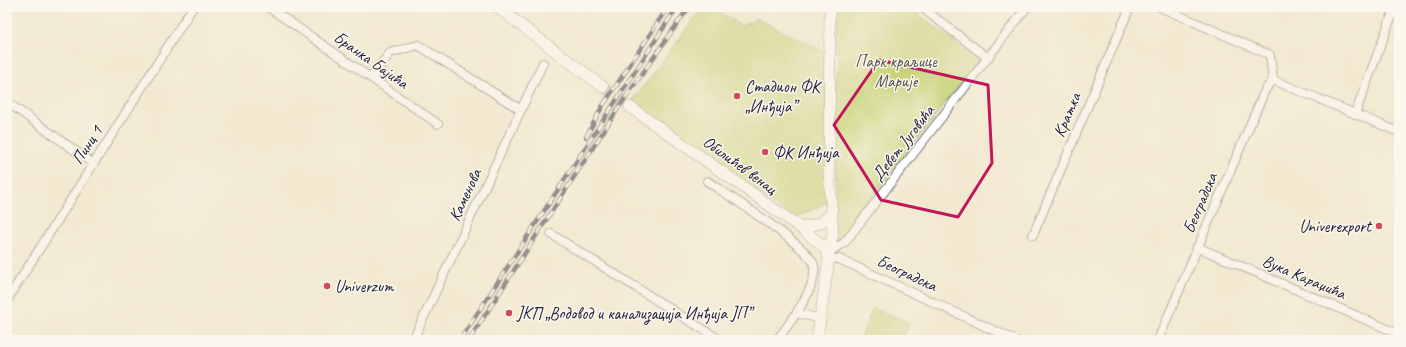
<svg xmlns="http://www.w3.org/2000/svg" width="1406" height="347" font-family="Caveat,sans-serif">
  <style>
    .green { fill: #c4d273; stroke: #737a57 }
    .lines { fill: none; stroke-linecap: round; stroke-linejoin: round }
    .secondary-tunnel { stroke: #c9c1b3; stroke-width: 11; stroke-dasharray: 11 5.5; stroke-linecap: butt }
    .street-casing { stroke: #6b6870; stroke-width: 10 }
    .secondary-casing { stroke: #6b6870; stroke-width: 12 }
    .street { stroke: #fff; stroke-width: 8 }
    .secondary { stroke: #fff; stroke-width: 11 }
    .rail-casing { stroke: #22223b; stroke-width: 4.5 }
    .rail { stroke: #fbf7ec; stroke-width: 3; stroke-dasharray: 9; stroke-linecap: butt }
    .marked { fill: none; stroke: #c2185b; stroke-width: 3; stroke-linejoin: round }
    .poi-dot { fill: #d1495b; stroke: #fbf7ec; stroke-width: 1.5 }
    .labels { text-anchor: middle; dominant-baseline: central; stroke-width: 3; stroke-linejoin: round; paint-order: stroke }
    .street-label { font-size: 17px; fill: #22223b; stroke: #fbf7ec }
    .park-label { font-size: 17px; fill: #53574c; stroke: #fbf7ec }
    .poi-label { font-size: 17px; fill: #22223b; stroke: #fbf7ec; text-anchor: start }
  </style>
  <rect width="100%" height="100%" fill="#fbf7ec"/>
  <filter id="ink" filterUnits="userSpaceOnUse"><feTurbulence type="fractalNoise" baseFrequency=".025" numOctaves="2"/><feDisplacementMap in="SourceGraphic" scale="8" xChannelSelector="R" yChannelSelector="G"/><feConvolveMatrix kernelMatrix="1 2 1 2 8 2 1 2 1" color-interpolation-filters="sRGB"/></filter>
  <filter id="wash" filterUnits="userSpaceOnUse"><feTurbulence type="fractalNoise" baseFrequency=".012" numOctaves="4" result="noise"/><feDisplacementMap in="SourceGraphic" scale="16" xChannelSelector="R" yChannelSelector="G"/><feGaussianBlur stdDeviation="0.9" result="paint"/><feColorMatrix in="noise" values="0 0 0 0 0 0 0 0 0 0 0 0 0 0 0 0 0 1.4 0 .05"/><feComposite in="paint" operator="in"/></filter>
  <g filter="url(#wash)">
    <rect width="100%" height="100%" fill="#f3e9d1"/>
    <g class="green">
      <path d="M703 7H713L742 27 746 22 750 24 755 18 829 54 827 202 794 219 632 102Z"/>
      <path d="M837 7H909L978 61 835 244Z"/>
      <path d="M873 308 909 323 902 340H860Z"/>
    </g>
  </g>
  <g filter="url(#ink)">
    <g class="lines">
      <path class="secondary-tunnel" d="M603 87 630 107"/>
      <g class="street-casing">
        <g id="street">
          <path d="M268 7 438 124"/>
          <path d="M921 7 988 58"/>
          <path d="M1160 7 1270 55 1273 80"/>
          <path d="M371 78 390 53 418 45 521 110"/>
          <path d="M1273 80 1399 132"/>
          <path d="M7 102 91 162 94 163"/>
          <path d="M1355 114 1395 7"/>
          <path d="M707 181C726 194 810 247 814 265 818 287 790 323 777 340"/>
          <path d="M551 234 720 340"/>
          <path d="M1033 235 1130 7"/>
          <path d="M1197 247 1399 334"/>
          <path d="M828 253 845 242 1027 7"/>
          <path d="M829 258 839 259 1015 340"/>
          <path d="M7 300 193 7"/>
          <path d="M797 313 821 319"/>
          <path d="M413 340 543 63"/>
          <path d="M1158 340 1265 90 1273 80"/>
        </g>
      </g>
      <g class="secondary-casing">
        <g id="secondary">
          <path d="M497 7 603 87"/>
          <path d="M630 107 801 228 825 248 829 258 817 340"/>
          <path d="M801 228 821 223 832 213"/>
          <path d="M825 248 831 242 833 235 829 170 830 7"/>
        </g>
      </g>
      <use href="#street" class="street"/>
      <use href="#secondary" class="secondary"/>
      <g class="rail-casing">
        <g id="rail">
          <path d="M586 137 602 107 668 7"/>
          <path d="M460 340 677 7"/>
          <path d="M469 340 621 104 689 7"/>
        </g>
      </g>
      <use href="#rail" class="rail"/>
    </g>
  </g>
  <path d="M0 0H1406V347H0ZM879 60 988 85 992 163 958 217 881 200 834 125Z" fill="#f3e9d1" fill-opacity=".55" fill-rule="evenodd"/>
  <path class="marked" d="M879 60 988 85 992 163 958 217 881 200 834 125Z"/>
  <g class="poi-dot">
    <circle cx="737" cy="96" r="4"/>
    <circle cx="765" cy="152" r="4"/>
    <circle cx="1379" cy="226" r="4"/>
    <circle cx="327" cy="286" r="4"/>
    <circle cx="509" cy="313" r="4"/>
  </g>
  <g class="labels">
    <g class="street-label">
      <text transform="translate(371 60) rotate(35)">Бранка Бајића</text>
      <text transform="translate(1067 115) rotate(-67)">Кратка</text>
      <text transform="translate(903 143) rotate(-52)">Девет Југовића</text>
      <text transform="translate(87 145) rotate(-57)">Пинц 1</text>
      <text transform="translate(740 165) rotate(36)">Обилићев венац</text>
      <text transform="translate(465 195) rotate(-65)">Каменова</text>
      <text transform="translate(1200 203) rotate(-67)">Београдска</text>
      <text transform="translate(907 273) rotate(25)">Београдска</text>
      <text transform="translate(1304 277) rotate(23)">Вука Караџића</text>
    </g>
    <g class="park-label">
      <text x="896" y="61">Парк краљице<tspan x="896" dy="20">Марије</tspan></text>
    </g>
    <g class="poi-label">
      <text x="745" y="86">Стадион ФК<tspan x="745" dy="20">„Инђија”</tspan></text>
      <text x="773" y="152">ФК Инђија</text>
      <text x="1371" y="226" text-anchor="end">Univerexport</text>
      <text x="335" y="286">Univerzum</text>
      <text x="517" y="313">ЈКП „Водовод и канализација Инђија ЈП”</text>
    </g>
  </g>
  <rect width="1406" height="347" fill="none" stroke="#fbf7ec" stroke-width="24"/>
</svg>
